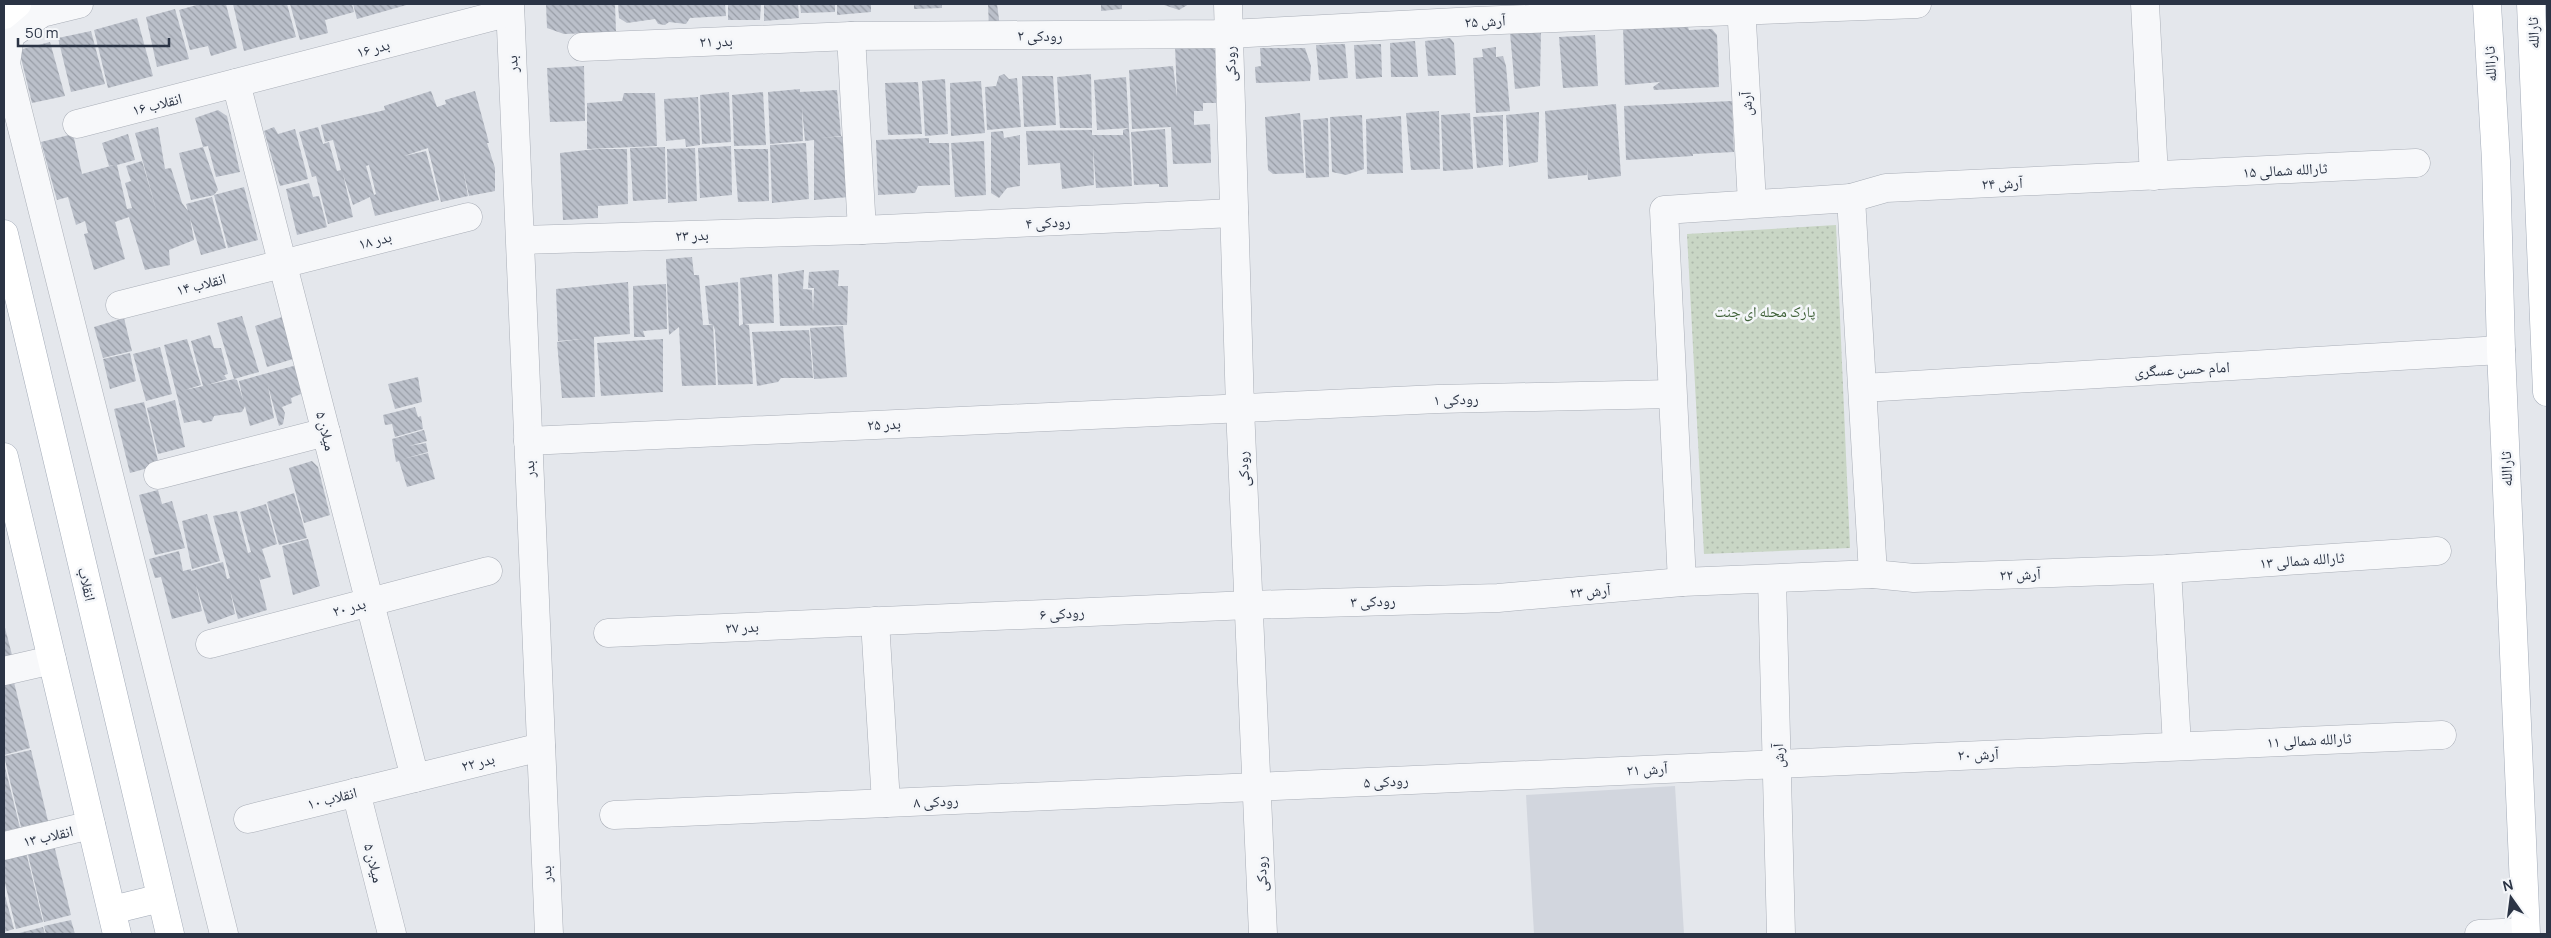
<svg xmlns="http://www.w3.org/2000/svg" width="2551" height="938" font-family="Manrope,'Noto Naskh Arabic',sans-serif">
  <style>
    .built { fill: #d2d6de }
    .park { fill: url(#park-dots) }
    .building { fill: url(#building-back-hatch); fill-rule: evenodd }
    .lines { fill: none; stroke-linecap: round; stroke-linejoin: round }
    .minor-casing { stroke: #a9aeb7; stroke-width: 29 }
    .major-casing { stroke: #a3abb8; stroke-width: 29 }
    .minor { stroke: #f7f8fa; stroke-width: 28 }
    .major { stroke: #fff; stroke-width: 28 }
    .labels { text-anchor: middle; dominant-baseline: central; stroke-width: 5; stroke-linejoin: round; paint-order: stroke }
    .street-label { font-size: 15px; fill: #2b3445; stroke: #f4f6f9 }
    .park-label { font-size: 15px; fill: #3f6138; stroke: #f4f6f9 }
  </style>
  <defs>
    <pattern id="park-dots" width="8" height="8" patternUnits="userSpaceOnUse" patternTransform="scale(1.25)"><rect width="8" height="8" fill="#c9d6c5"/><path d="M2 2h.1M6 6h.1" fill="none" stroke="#adb8ab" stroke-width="1.8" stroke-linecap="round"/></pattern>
    <pattern id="building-back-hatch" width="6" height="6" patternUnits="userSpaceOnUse" patternTransform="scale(1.25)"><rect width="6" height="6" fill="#bbc0ca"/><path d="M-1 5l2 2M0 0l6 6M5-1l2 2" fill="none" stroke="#989da6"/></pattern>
  </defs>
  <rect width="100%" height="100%" fill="#e4e7ec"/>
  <path class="built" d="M1675 786 1684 934H1534L1526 795Z"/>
  <path class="park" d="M1836 225 1850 548 1704 554 1687 234Z"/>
  <g class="building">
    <path d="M200 4H226L237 48 211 56 208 46 190 50 179 10Z"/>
    <path d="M233 4H287L296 37 244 51Z"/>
    <path d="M290 4H352L354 12 325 20 328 33 300 40Z"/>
    <path d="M353 4H410L357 19Z"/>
    <path d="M546 4H615L616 32 564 34 547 28Z"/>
    <path d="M618 4H725L726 16 690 18 686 24 669 22 665 25 658 24 655 19 627 23 619 18Z"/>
    <path d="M728 4H761L760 20H728Z"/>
    <path d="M764 4H798L799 18 764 21Z"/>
    <path d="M800 4H835V12L801 13Z"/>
    <path d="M837 4H871V12L837 15Z"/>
    <path d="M914 4H942V8L914 9Z"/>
    <path d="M988 4H997L1000 27 989 29Z"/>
    <path d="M1101 4H1122V9L1101 11Z"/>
    <path d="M1161 4H1189L1179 10Z"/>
    <path d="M175 9 189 59 157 67 146 17Z"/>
    <path d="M137 18 153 76 108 88 94 30Z"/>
    <path d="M1659 24V28L1688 27 1689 30 1712 29 1717 35 1719 87 1654 90 1653 87 1660 82 1625 85 1623 27Z"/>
    <path d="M1541 30 1540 86 1515 89 1510 33Z"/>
    <path d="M91 31 105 84 71 92 58 38Z"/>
    <path d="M1595 35 1598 86 1563 88 1559 37Z"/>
    <path d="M1450 38 1454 43 1456 75 1428 76 1425 41Z"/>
    <path d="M1415 41 1418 77H1391L1390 43Z"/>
    <path d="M50 42 65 96 32 103 19 50Z"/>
    <path d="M1208 43 1215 50 1216 103H1203V111H1194V125L1210 124 1211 163 1173 164 1171 127 1132 129 1129 70 1173 66 1177 97 1175 45Z"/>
    <path d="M1345 44 1348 78 1319 80 1316 45Z"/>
    <path d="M1381 44 1382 77 1356 79 1354 45Z"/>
    <path d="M1496 47V57L1503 56 1506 66 1510 111 1476 113 1473 58 1483 57 1482 49Z"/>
    <path d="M1260 48H1305L1311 66 1310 81 1256 83 1255 67 1261 66Z"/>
    <path d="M584 66 585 121 550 122 547 68Z"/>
    <path d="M1004 74 1009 79 1017 78 1021 127 987 130 985 87 996 86 999 76Z"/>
    <path d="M1091 74 1092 128H1060L1057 77Z"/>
    <path d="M1022 76H1053L1056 125 1024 127Z"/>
    <path d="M1126 77 1129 128 1097 130 1094 80Z"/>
    <path d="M945 79 948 134 925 136 922 81Z"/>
    <path d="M981 81 985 133 951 136 950 83Z"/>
    <path d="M918 82 922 134 888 135 885 83Z"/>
    <path d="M800 89V92L837 90 841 136 821 138 848 136 849 197 814 200V140L805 141 802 108 803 141 770 144 768 92Z"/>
    <path d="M431 91 437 107 446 104 445 100 475 91 489 143H487L495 168V191L469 196 463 169 468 196 441 202 428 148 404 156 426 151 439 200 375 216 370 197 353 205 343 174 353 217 328 224 316 176 312 177 299 132 318 127 323 144 329 142 337 171 341 170 333 140 325 142 321 125 385 110 384 106ZM369 165 376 194 374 195 366 166Z"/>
    <path d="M729 92 731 142 702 144 700 95Z"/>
    <path d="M763 92 766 145 734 146 732 95Z"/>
    <path d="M624 93H655L657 146 587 149V103L622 101Z"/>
    <path d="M698 97 700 145 686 147 685 139 666 141 664 99Z"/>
    <path d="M1732 101 1734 152 1693 154 1692 146 1693 156 1626 160 1624 106Z"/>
    <path d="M1616 104 1621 176 1588 180 1587 167V175L1548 179 1545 111Z"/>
    <path d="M218 110 227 116 240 172 216 177 208 146 203 147 195 118Z"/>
    <path d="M1439 111 1440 169 1411 170 1406 113Z"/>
    <path d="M1539 112 1538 162 1509 167 1506 115Z"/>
    <path d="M1300 113 1304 173 1273 174 1268 170 1265 117Z"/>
    <path d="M1470 113 1473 169 1443 171 1441 115Z"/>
    <path d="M1362 115 1364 169 1346 175 1332 172 1330 117Z"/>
    <path d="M1503 115V165L1477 168 1473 117Z"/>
    <path d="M1401 116 1403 173 1367 174 1366 119Z"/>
    <path d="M1328 118 1329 177 1306 178 1303 120Z"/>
    <path d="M158 127 165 169 171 168 182 203 188 211 186 204 212 197 226 248 201 255 190 218 194 240 169 250 170 265 145 270 129 217 115 222 125 259 94 270 84 234 88 233 85 221 76 225 68 197 57 200 41 142 73 134 82 174 114 165 109 166 102 143 128 134 135 160 117 165 127 209 132 208 125 183 131 181 126 166 142 161 157 213 135 133Z"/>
    <path d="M274 127 278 134 295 129 308 179 280 186 264 131Z"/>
    <path d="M1129 128 1132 186 1096 188 1093 147 1094 185 1062 189 1060 163 1028 165 1026 131 1092 130V135H1123V130Z"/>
    <path d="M1165 129 1168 187H1159V184L1134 185 1131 132Z"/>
    <path d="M1003 131 1004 138 1020 135V186L1007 188 999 198 991 193V132Z"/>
    <path d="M929 138V143H949L950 185 918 186 915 193 878 195 876 140Z"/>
    <path d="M984 141 986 195 955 197 951 143Z"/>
    <path d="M806 143 809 199 772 203 770 145Z"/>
    <path d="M731 146 732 195 700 198 698 148Z"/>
    <path d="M203 147 218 190 214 195 191 200 179 153Z"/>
    <path d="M665 147 666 199 633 201 630 148Z"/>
    <path d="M695 148 697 201 668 203 667 149Z"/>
    <path d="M596 149H627L628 204 598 206V218L563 220 560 153Z"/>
    <path d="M734 149H768L769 201 738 202Z"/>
    <path d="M309 183 313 197 319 196 327 227 297 235 286 189Z"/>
    <path d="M244 187 258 240 228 248 214 195Z"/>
    <path d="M692 257 694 275H699L703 325H713L709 324 705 286 738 282 739 326 743 324 740 278 772 274 774 323 744 324 749 325 753 384 718 385 715 330 713 325 716 385 682 386 679 327 669 335 666 259Z"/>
    <path d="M804 270 803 289 812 290 813 314 814 288H808L809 272 839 270 838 286H848L847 325 780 326 778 274Z"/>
    <path d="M628 282 630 334 594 337 595 397 562 398 557 342 582 339 558 341 556 289Z"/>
    <path d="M666 284 667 329 643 331 645 337H634L633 286Z"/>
    <path d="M242 316 259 372 234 379 237 380 243 400 239 381 297 365 301 394 291 398 292 403 282 407 285 413 283 424 279 426 268 386 274 418 250 426 245 406 242 412 214 416 212 421 203 423 200 420 184 423 164 345 187 339 201 385 185 390 203 386 191 341 210 335 214 348H221L228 374 224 375 227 379 207 385 234 379 217 323Z"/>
    <path d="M282 317 293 359 267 367 255 326Z"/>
    <path d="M124 318 132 351 103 358 94 327Z"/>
    <path d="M843 326 847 377 814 379 810 328Z"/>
    <path d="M809 330 813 378H781L778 382 757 386 752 332Z"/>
    <path d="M663 339V392L601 396 597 343Z"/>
    <path d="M160 347 172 394 146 401 133 354Z"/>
    <path d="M130 353 136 381 110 389 103 359Z"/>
    <path d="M418 377 422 402 395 409 388 384Z"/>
    <path d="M175 400 185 447 158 454 147 408Z"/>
    <path d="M144 402 159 465 130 473 114 409Z"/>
    <path d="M415 407 418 417 421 416 423 429 395 437 392 424 385 425 383 415Z"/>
    <path d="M424 430 427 441 409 446 426 443 428 452 403 459 428 453 435 479 407 487 399 461 396 462 392 439Z"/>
    <path d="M312 461 318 467 330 515 304 523 289 468Z"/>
    <path d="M158 490 162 504 172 501 185 548 155 555 139 495Z"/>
    <path d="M294 493 307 538 279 545 267 502Z"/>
    <path d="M266 504 277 544 262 549 271 577 260 580 258 574 267 610 238 619 230 590 235 614 208 624 196 585 202 611 172 619 161 577 155 578 149 559 179 551 183 571 191 569V571L223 562 227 579 230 578 213 516 237 511 248 553 251 552 240 512Z"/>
    <path d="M207 514 220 561 192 569 182 521Z"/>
    <path d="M308 539 320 586 293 595 282 546Z"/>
    <path d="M4 624 12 655 4 657Z"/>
    <path d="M13 678 30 748 4 755V680Z"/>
    <path d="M31 750 48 821 21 827 4 756Z"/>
    <path d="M4 763 20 828 4 831Z"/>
    <path d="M54 845 71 915 44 922 27 851Z"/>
    <path d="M26 852 43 922 16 929 4 879V857Z"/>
    <path d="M4 892 14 929 4 932Z"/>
    <path d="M71 920 75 934H46L44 926Z"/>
    <path d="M43 927 45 934H15Z"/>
  </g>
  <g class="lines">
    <g class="minor-casing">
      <g id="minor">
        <path d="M79 4 42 13 10 35 6 64 224 934"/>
        <path d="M510 4 549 934"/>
        <path d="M1228 4 1240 408 1263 934"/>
        <path d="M1741 4 1752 203"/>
        <path d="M2145 4 2154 176"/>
        <path d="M851 36 862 230"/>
        <path d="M582 47 851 36 1229 34 1476 21 1917 4"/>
        <path d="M236 83 415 778"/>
        <path d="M77 124 510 12"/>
        <path d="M1851 198 1873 574 1682 582 1664 210Z"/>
        <path d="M1851 198 1886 188 2416 163"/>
        <path d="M521 240 862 230 1234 213"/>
        <path d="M120 305 468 217"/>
        <path d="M1863 388 2501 350"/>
        <path d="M528 441 1438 399 1672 394"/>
        <path d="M158 475 326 432"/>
        <path d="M2167 569 2177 746"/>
        <path d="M1873 574 1914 578 2167 569 2437 551"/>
        <path d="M1772 579 1781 934"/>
        <path d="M875 621 886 803"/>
        <path d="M608 633 1249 605 1498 598 1682 582"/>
        <path d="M210 644 488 571"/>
        <path d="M4 671 52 660"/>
        <path d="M356 792 392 934"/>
        <path d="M614 815 2442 735"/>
        <path d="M248 819 541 747"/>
        <path d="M4 846 91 825"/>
        <path d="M2479 934 2525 932"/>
      </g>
    </g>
    <g class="major-casing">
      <g id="major">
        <path d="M2487 4 2496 161 2501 350 2526 934"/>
        <path d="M2531 4 2547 392"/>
        <path d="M4 15 17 4"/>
        <path d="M4 234 170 934"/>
        <path d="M4 457 117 934"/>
        <path d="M112 910 161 898"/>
      </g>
    </g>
    <use href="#minor" class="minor"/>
    <use href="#major" class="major"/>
  </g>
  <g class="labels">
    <g class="street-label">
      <text transform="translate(1485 21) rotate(-3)">آرش ۲۵</text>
      <text transform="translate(2533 33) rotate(-92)">ثارالله</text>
      <text x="1040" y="35">رودکی ۲</text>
      <text transform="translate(716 41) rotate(-2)">بدر ۲۱</text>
      <text transform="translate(373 48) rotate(-15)">بدر ۱۶</text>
      <text transform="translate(512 64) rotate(-93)">بدر</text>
      <text transform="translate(1230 64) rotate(-92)">رودکی</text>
      <text transform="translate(2490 64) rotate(-93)">ثاراالله</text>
      <text transform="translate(157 104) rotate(-14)">انقلاب ۱۶</text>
      <text transform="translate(1746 104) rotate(-93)">آرش</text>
      <text transform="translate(2285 170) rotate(-3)">ثارالله شمالی ۱۵</text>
      <text transform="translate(2002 183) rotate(-2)">آرش ۲۴</text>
      <text transform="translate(1048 222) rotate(-3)">رودکی ۴</text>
      <text transform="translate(692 235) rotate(-2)">بدر ۲۳</text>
      <text transform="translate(375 240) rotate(-14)">بدر ۱‍۸</text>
      <text transform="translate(201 284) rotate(-14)">انقلاب ۱۴</text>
      <text transform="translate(2182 369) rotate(-3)">امام حسن عسگری</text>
      <text transform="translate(1456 399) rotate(-2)">رودکی ۱</text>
      <text transform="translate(884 424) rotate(-3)">بدر ۲۵</text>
      <text transform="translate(326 431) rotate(76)">میلان ۵</text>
      <text transform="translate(529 469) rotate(-92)">بدر</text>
      <text transform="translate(1243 469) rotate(-93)">رودکی</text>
      <text transform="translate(2506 469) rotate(-92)">ثاراالله</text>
      <text transform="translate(2302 560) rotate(-4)">ثارالله شمالی ۱۳</text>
      <text transform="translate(2020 574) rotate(-2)">آرش ۲۲</text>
      <text transform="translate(87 584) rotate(77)">انقلاب</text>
      <text transform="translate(1590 591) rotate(-4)">آرش ۲۳</text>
      <text transform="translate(1373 601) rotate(-2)">رودکی ۳</text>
      <text transform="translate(349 607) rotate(-15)">بدر ۲۰</text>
      <text transform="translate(1062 613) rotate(-3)">رودکی ۶</text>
      <text transform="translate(742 627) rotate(-3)">بدر ۲۷</text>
      <text transform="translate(2309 740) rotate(-3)">ثارالله شمالی ۱۱</text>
      <text transform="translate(1978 754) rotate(-2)">آرش ۲۰</text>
      <text transform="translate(1778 756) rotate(-92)">آرش</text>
      <text transform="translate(478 762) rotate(-14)">بدر ۲۲</text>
      <text transform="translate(1647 769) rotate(-3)">آرش ۲۱</text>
      <text transform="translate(1386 781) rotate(-3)">رودکی ۵</text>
      <text transform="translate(332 798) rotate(-14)">انقلاب ۱۰</text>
      <text transform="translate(936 801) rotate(-3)">رودکی ۸</text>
      <text transform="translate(48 836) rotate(-13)">انقلاب ۱۳</text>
      <text transform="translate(374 863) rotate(76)">میلان ۵</text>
      <text transform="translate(546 874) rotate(-92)">بدر</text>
      <text transform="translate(1261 874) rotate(-92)">رودکی</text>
    </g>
    <g class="park-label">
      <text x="1765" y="311">پارک محله ای جنت</text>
    </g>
  </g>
  <rect width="2551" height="938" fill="none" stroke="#2b3445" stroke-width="10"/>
  <g transform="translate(2511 898) rotate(346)" stroke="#f4f6f9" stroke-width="4" paint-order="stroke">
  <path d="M0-4L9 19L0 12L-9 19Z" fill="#2b3445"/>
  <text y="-8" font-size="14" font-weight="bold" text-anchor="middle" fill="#2b3445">N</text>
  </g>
  <path d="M18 38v8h151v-8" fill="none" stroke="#2b3445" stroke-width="2.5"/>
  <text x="25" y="38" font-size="15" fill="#2b3445" stroke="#f4f6f9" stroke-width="4" paint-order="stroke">50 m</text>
</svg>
